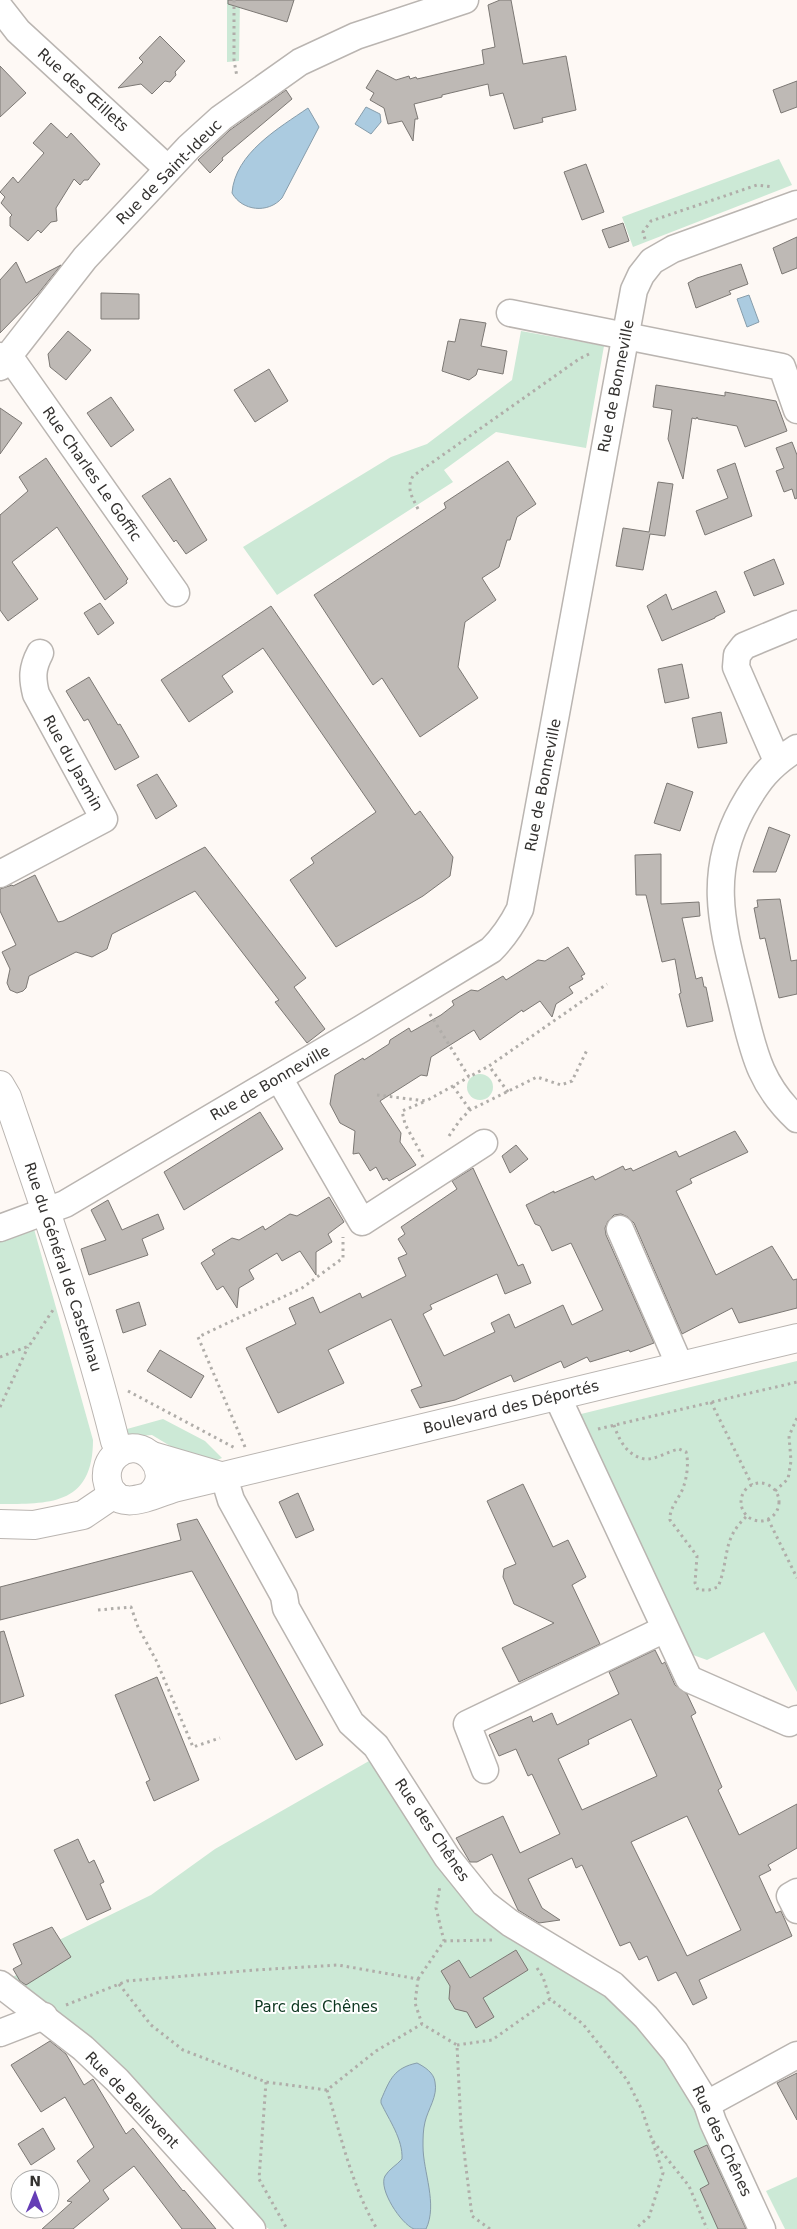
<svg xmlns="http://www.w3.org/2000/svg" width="797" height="2229" font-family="'DejaVu Sans',sans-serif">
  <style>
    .green { fill: #cce9d6 }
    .water { fill: #abcbe0; stroke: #879dab }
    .building { fill: #beb9b5; stroke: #7c7874; fill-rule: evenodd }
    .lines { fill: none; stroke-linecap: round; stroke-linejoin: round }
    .minor-casing { stroke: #bab5b1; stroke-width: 29 }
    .major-casing { stroke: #bab5b1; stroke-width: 30 }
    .path { stroke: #b0ada9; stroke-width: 3; stroke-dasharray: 2.5 4; stroke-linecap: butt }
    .minor { stroke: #fff; stroke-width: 26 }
    .major { stroke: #fff; stroke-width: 28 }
    .labels { text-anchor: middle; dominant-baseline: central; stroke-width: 4; stroke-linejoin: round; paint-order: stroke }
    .street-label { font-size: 15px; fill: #33312f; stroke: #fff }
    .park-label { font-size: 15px; fill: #0d3620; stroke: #fff }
  </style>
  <rect width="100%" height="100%" fill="#fef9f5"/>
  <g class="green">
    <path d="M227 0H240L239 61 227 62Z"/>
    <path d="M779 159 792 185 633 247 622 217Z"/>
    <path d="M521 331 604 346 586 448 496 432 444 470 453 482 277 595 243 547 391 457 427 444 512 380Z"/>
    <circle cx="480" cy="1087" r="13"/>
    <path d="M34 1229 93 1440C93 1505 50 1504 0 1504V1240Z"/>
    <path d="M797 1361V1692L764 1632 707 1660 682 1651 577 1415Z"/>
    <path d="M163 1419 205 1441 222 1458 215 1461 172 1447 152 1435 127 1437V1429Z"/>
    <path d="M376 1757 444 1867 601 1990 649 2034 687 2089 756 2229H269L251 2218 6 1979 17 1975 22 1964 59 1940 151 1895 215 1849Z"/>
    <path d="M797 2177V2229H785L766 2191Z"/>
  </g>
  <g class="water">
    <path d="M366 107 380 114 381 122 371 134 355 124Z"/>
    <path d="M308 108 319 127 282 198C268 214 242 211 232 193 235 153 279 128 308 108Z"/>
    <path d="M749 295 759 322 747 327 737 299Z"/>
    <path d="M417 2063C425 2067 434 2073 435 2082 438 2096 428 2109 425 2122 423 2130 423 2138 423 2146 423 2172 438 2204 426 2229 422 2229 417 2229 414 2229 401 2224 378 2189 385 2176 389 2169 397 2165 402 2159 403 2139 389 2120 381 2103V2100C390 2079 394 2068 417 2063Z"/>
  </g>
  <g class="building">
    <path d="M228 0H294L287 22 228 4Z"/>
    <path d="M500 0H511L523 64 566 56 576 110 542 118 543 122 514 129 503 93 490 96 488 84 442 95V97L414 104 418 119H415L413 141 402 121 388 124 384 108 370 100 374 93 366 88 377 70 396 80 409 76 410 79 416 77 417 79 484 64 482 50 495 47 488 5Z"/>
    <path d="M160 36 185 61 175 72 176 75 170 82 165 81 152 94 141 84 118 88 143 62 139 58Z"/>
    <path d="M0 66 26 93 0 117Z"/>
    <path d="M797 81V107L781 113 773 90Z"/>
    <path d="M286 90 292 99 222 158 223 160 210 173 198 160 230 130Z"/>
    <path d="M51 123 67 138 71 133 100 164 88 180H84L80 185 74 179 56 208 57 221 51 222 41 233 38 230 28 241 10 226V217L12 215 1 203 5 197 0 192 13 177 18 183 44 153 33 143Z"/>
    <path d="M586 164 604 212 582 220 564 172Z"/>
    <path d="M623 223 629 241 609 248 602 230Z"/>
    <path d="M797 237V268L782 274 773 248Z"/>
    <path d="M16 262 26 283 61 265 38 294 0 333V280Z"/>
    <path d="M741 264 748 284 729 291 731 294 696 308 688 283 697 278Z"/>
    <path d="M101 293 139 294V319H101Z"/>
    <path d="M460 319 486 323 481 346 507 351 503 374 478 369 476 375 469 380 442 371 448 341 455 342Z"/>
    <path d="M68 331 91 350 66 380 50 367 48 354Z"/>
    <path d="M269 369 288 401 255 422 234 390Z"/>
    <path d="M656 385 725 396V392L776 401 787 431 745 447 737 426 698 419 697 417 696 419 692 418 683 479 668 439 672 410 653 407Z"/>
    <path d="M111 397 134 430 111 447 87 413Z"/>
    <path d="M0 408 22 423 0 454Z"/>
    <path d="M792 442 797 455V498L795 499 792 489 784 492 776 471 784 468 776 448Z"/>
    <path d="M46 458 128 579 126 581 127 583 105 600 57 527 12 562 38 599 8 621 0 610V515L28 491 19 477Z"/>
    <path d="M508 461 536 504 517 517 510 540H507L499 567 482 578 496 600 465 622 458 667 478 698 420 737 382 678 373 685 314 595 446 508 444 503Z"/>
    <path d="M735 463 752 516 705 535 696 511 728 498 717 470Z"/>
    <path d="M170 478 207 540 186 554 176 540 174 542 142 496Z"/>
    <path d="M658 482 673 484 665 536 650 534 643 570 616 566 623 528 649 532Z"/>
    <path d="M774 559 784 584 754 596 744 572Z"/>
    <path d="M716 591 725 612 715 617V618L662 641 647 606 666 594 672 610Z"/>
    <path d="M100 603 114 623 98 635 84 613Z"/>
    <path d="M271 606 415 815 420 811 453 857 450 876 423 896 336 947 290 880 314 863 311 858 376 812 263 648 222 676 233 692 189 722 161 680Z"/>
    <path d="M682 664 689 698 665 703 658 669Z"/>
    <path d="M89 677 118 725 120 724 139 757 115 770 88 719 84 721 66 691Z"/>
    <path d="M721 712 727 743 698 748 692 718Z"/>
    <path d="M157 774 177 806 156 819 137 785Z"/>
    <path d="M667 783 693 792 680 831 654 823Z"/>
    <path d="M769 827 790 835 776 872H753Z"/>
    <path d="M205 847 306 978 294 987 325 1029 307 1043 275 1002 279 1000 195 891 112 934 107 949 92 957 76 952 29 976 26 988 23 991 17 993 10 990 7 983 10 969 2 952 16 945 0 911V889L12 885 13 886 35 875 58 922 63 921Z"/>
    <path d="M661 854V904L699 902 700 916 682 918 696 979 702 977 704 987H706L713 1021 687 1027 679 994 681 993 675 959 662 962 646 895H636L635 855Z"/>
    <path d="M780 899 791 961 797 960V994L779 998 765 938 760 939 754 908 758 907 757 900Z"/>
    <path d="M568 947 585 974 581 976 583 979 569 987 573 993 556 1004 552 1017 540 1001 523 1012 522 1010 480 1040 474 1030 431 1057 427 1076 421 1075 380 1101 401 1133 400 1142 416 1165 389 1181 387 1178 383 1180 376 1167 370 1171 359 1153 353 1154 355 1131 340 1123 330 1104 335 1075 363 1058 364 1060 389 1044 390 1040 409 1028 411 1032 441 1015 454 1005 452 1001 471 990 478 991 503 976 506 980 538 960 545 961Z"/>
    <path d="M260 1112 283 1149 184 1210 164 1172Z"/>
    <path d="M735 1131 748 1152 690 1179 692 1183 676 1191 716 1275 772 1246 793 1280 797 1279V1308L739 1323 732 1308 682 1334 634 1223 628 1217 621 1214 614 1215 608 1221 605 1228 606 1235 654 1343 630 1352 629 1350 590 1362 587 1357 564 1368 561 1361 514 1382 511 1375 455 1400 420 1408 411 1390 422 1386 391 1319 328 1350 344 1383 278 1413 246 1348 296 1324 289 1308 313 1297 320 1313 360 1293 362 1298 406 1276 398 1258 407 1254 398 1239 405 1234 401 1227 457 1189 452 1181 473 1168 518 1266 523 1264 531 1283 505 1294 497 1274 430 1305 432 1309 423 1314 444 1356 495 1332 491 1323 509 1314 515 1328 563 1305 572 1325 603 1310 571 1243 552 1251 540 1226 535 1224 526 1205 554 1191V1193L593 1176 595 1180 623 1166 625 1170 631 1168 633 1171 676 1151 679 1157Z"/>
    <path d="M516 1145 528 1159 510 1173 502 1156Z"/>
    <path d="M329 1197 344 1222 328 1234 332 1242 316 1252V1275L300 1251 282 1261 277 1253 249 1270 254 1279 239 1288 237 1308 223 1286 217 1290 201 1263 215 1254 212 1250 232 1238 239 1240 263 1226 265 1230 290 1214 297 1216Z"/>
    <path d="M108 1200 122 1230 158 1214 164 1229 142 1239 148 1255 89 1275 81 1249 106 1240 91 1210Z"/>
    <path d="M139 1302 146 1325 123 1333 116 1310Z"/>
    <path d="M160 1350 204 1376 191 1398 147 1371Z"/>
    <path d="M523 1484 553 1547 568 1540 586 1577 572 1585 600 1644 519 1682 502 1648 554 1623 514 1604 503 1577 504 1569 516 1564 487 1501Z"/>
    <path d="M298 1493 314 1530 296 1538 279 1502Z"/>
    <path d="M197 1519 323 1745 296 1760 192 1571 0 1620V1587L181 1540 177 1524Z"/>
    <path d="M4 1631 24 1696 0 1704V1632Z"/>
    <path d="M655 1650 662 1664 665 1662 675 1685 687 1694 696 1713 691 1716 722 1787 718 1790 739 1835 797 1804V1848L768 1865 771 1870 759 1876 776 1913 781 1911 792 1936 699 1980 707 1998 693 2005 676 1972 658 1981 647 1956 639 1960 630 1942 620 1946 582 1865 576 1868 572 1858 528 1879 542 1908 560 1920 539 1923 518 1910 492 1854 477 1862H470L456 1838 503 1816 520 1853 560 1834 532 1774 528 1776 516 1749 499 1756 489 1735 531 1716 533 1722 552 1713 557 1725 619 1694 609 1672ZM631 1719 657 1776 582 1810 558 1759 589 1744 588 1740ZM687 1816 741 1930 687 1956 631 1842Z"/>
    <path d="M157 1677 199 1780 154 1801 146 1782 150 1780 115 1695Z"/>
    <path d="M78 1839 89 1863 94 1860 104 1882 100 1884 111 1909 87 1920 54 1850Z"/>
    <path d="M52 1927 71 1957 26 1985 20 1981 13 1969 22 1964 13 1944Z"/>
    <path d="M516 1950 528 1970 483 1998 494 2017 476 2028 467 2012 455 2009 449 1999 450 1986 441 1971 459 1960 470 1978Z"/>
    <path d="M50 2041 66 2054 84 2085 93 2079 126 2134 133 2128 183 2191 184 2190 216 2229H182L134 2166 103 2190 109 2199 73 2229H42L72 2202 67 2201 90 2181 77 2161 94 2147 65 2097 41 2112 11 2065Z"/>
    <path d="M797 2073V2120L777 2083Z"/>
    <path d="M43 2128 55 2149 31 2165 18 2144Z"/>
    <path d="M707 2145 746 2229H718L700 2189 709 2184 694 2151Z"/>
  </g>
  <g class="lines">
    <g class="minor-casing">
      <g id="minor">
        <path d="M0 8 18 31 168 169"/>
        <path d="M510 313 782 367 797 410"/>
        <path d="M0 356 14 363 176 593"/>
        <path d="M0 367 85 258 189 147 221 118 300 62 356 36 465 0"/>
        <path d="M797 748C769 766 758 780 742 809 706 876 723 928 740 997 753 1047 757 1082 797 1119"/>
        <path d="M777 761 736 667 737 655 744 646 797 624"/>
        <path d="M0 874 104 819 36 694C32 678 32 668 40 653"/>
        <path d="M279 1078 362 1222 484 1143"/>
        <path d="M0 1228 65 1204 361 1029 491 950C504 937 512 925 520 909L634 290 641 275 652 261 673 249 797 204"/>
        <path d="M620 1229 680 1366"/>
        <path d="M557 1396 689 1679 789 1723 797 1719"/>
        <path d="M224 1477 231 1500 284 1596 286 1608 351 1723 376 1746 447 1857 484 1903 510 1923 613 1985 646 2017 675 2052 707 2104 713 2122 762 2229"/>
        <path d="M485 1770 467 1724 665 1629"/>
        <path d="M797 1892 790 1896 797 1910"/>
        <path d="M0 1984 83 2048 117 2080 252 2229"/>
        <path d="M0 2033 44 2016"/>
        <path d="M707 2104 797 2055"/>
      </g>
    </g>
    <g class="major-casing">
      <g id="major">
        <path d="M0 1085 7 1097C46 1211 86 1325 115 1441L121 1451"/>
        <path d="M152 1456 220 1476"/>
        <path d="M150 1495C177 1473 142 1432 116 1455 109 1461 106 1470 107 1479 113 1517 153 1494 174 1488L797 1338"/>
        <path d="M0 1524 34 1525 83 1515 114 1494"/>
      </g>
    </g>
    <g class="path">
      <path d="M234 0V60L237 77"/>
      <path d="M645 239 643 232 651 221 757 185 773 187"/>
      <path d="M418 509C412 497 406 488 413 476L579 359 591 353"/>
      <path d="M430 1014 469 1077 489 1066"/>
      <path d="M453 1086 470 1110"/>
      <path d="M508 1092 489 1066 607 984"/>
      <path d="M377 1095 426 1101 469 1077"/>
      <path d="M449 1136 460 1120 470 1110 537 1077 561 1085 572 1081 587 1050"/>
      <path d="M423 1157 405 1124 402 1111 426 1101"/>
      <path d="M0 1357 29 1346 53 1310"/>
      <path d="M128 1391 235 1448"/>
      <path d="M711 1402 752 1485"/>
      <path d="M0 1407 28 1347"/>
      <path d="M614 1425C619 1440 627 1456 645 1459 655 1460 669 1451 679 1449L686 1452C689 1462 687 1478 683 1488 679 1499 669 1508 670 1520L697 1556 695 1583 698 1590H709L718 1587C730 1558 721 1540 747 1516"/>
      <path d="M598 1429 797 1382"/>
      <path d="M245 1447 198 1337 302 1288 343 1258V1237"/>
      <circle cx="760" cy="1502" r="19"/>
      <path d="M775 1491 788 1479 791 1461 789 1436 797 1418"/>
      <path d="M768 1519 797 1578"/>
      <path d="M98 1610 131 1607 138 1627 156 1660 193 1747 220 1738"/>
      <path d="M444 1941 492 1940"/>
      <path d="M537 1968 543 1977 550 1999"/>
      <path d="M418 1979 444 1941 436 1908 440 1886"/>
      <path d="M119 1984 151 2025 183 2050 266 2082 327 2090 376 2051 422 2024"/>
      <path d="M66 2005 127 1981 255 1970 338 1965 418 1979 415 2003 422 2024 457 2045 461 2127 472 2216 490 2229"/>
      <path d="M457 2045 492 2040 550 1999 583 2024 627 2080 642 2110 663 2173 649 2217 635 2229"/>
      <path d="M266 2082 259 2179 287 2229"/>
      <path d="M327 2090C341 2136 352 2187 377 2229"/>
      <path d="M653 2141 689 2186 707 2229"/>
    </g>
    <use href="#minor" class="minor"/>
    <use href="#major" class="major"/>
  </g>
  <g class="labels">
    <g class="street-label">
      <text transform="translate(83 90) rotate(42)">Rue des Œillets</text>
      <text transform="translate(169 172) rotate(-45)">Rue de Saint-Ideuc</text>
      <text transform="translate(616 386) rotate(-79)">Rue de Bonneville</text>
      <text transform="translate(92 474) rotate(55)">Rue Charles Le Goffic</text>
      <text transform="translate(73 763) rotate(61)">Rue du Jasmin</text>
      <text transform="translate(543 785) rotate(-79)">Rue de Bonneville</text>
      <text transform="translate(270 1083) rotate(-30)">Rue de Bonneville</text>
      <text transform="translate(63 1267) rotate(72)">Rue du Général de Castelnau</text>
      <text transform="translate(511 1407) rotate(-14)">Boulevard des Déportés</text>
      <text transform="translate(432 1830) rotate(56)">Rue des Chênes</text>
      <text transform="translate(132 2100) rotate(46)">Rue de Bellevent</text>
      <text transform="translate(722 2141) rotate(65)">Rue des Chênes</text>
    </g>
    <g class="park-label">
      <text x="316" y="2007">Parc des Chênes</text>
    </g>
  </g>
  <g transform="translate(35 2194) rotate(1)"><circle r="24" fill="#ffffff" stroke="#adadac"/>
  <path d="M0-4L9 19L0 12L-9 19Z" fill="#653db6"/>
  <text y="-8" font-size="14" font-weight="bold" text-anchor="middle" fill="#33312f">N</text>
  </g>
</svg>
